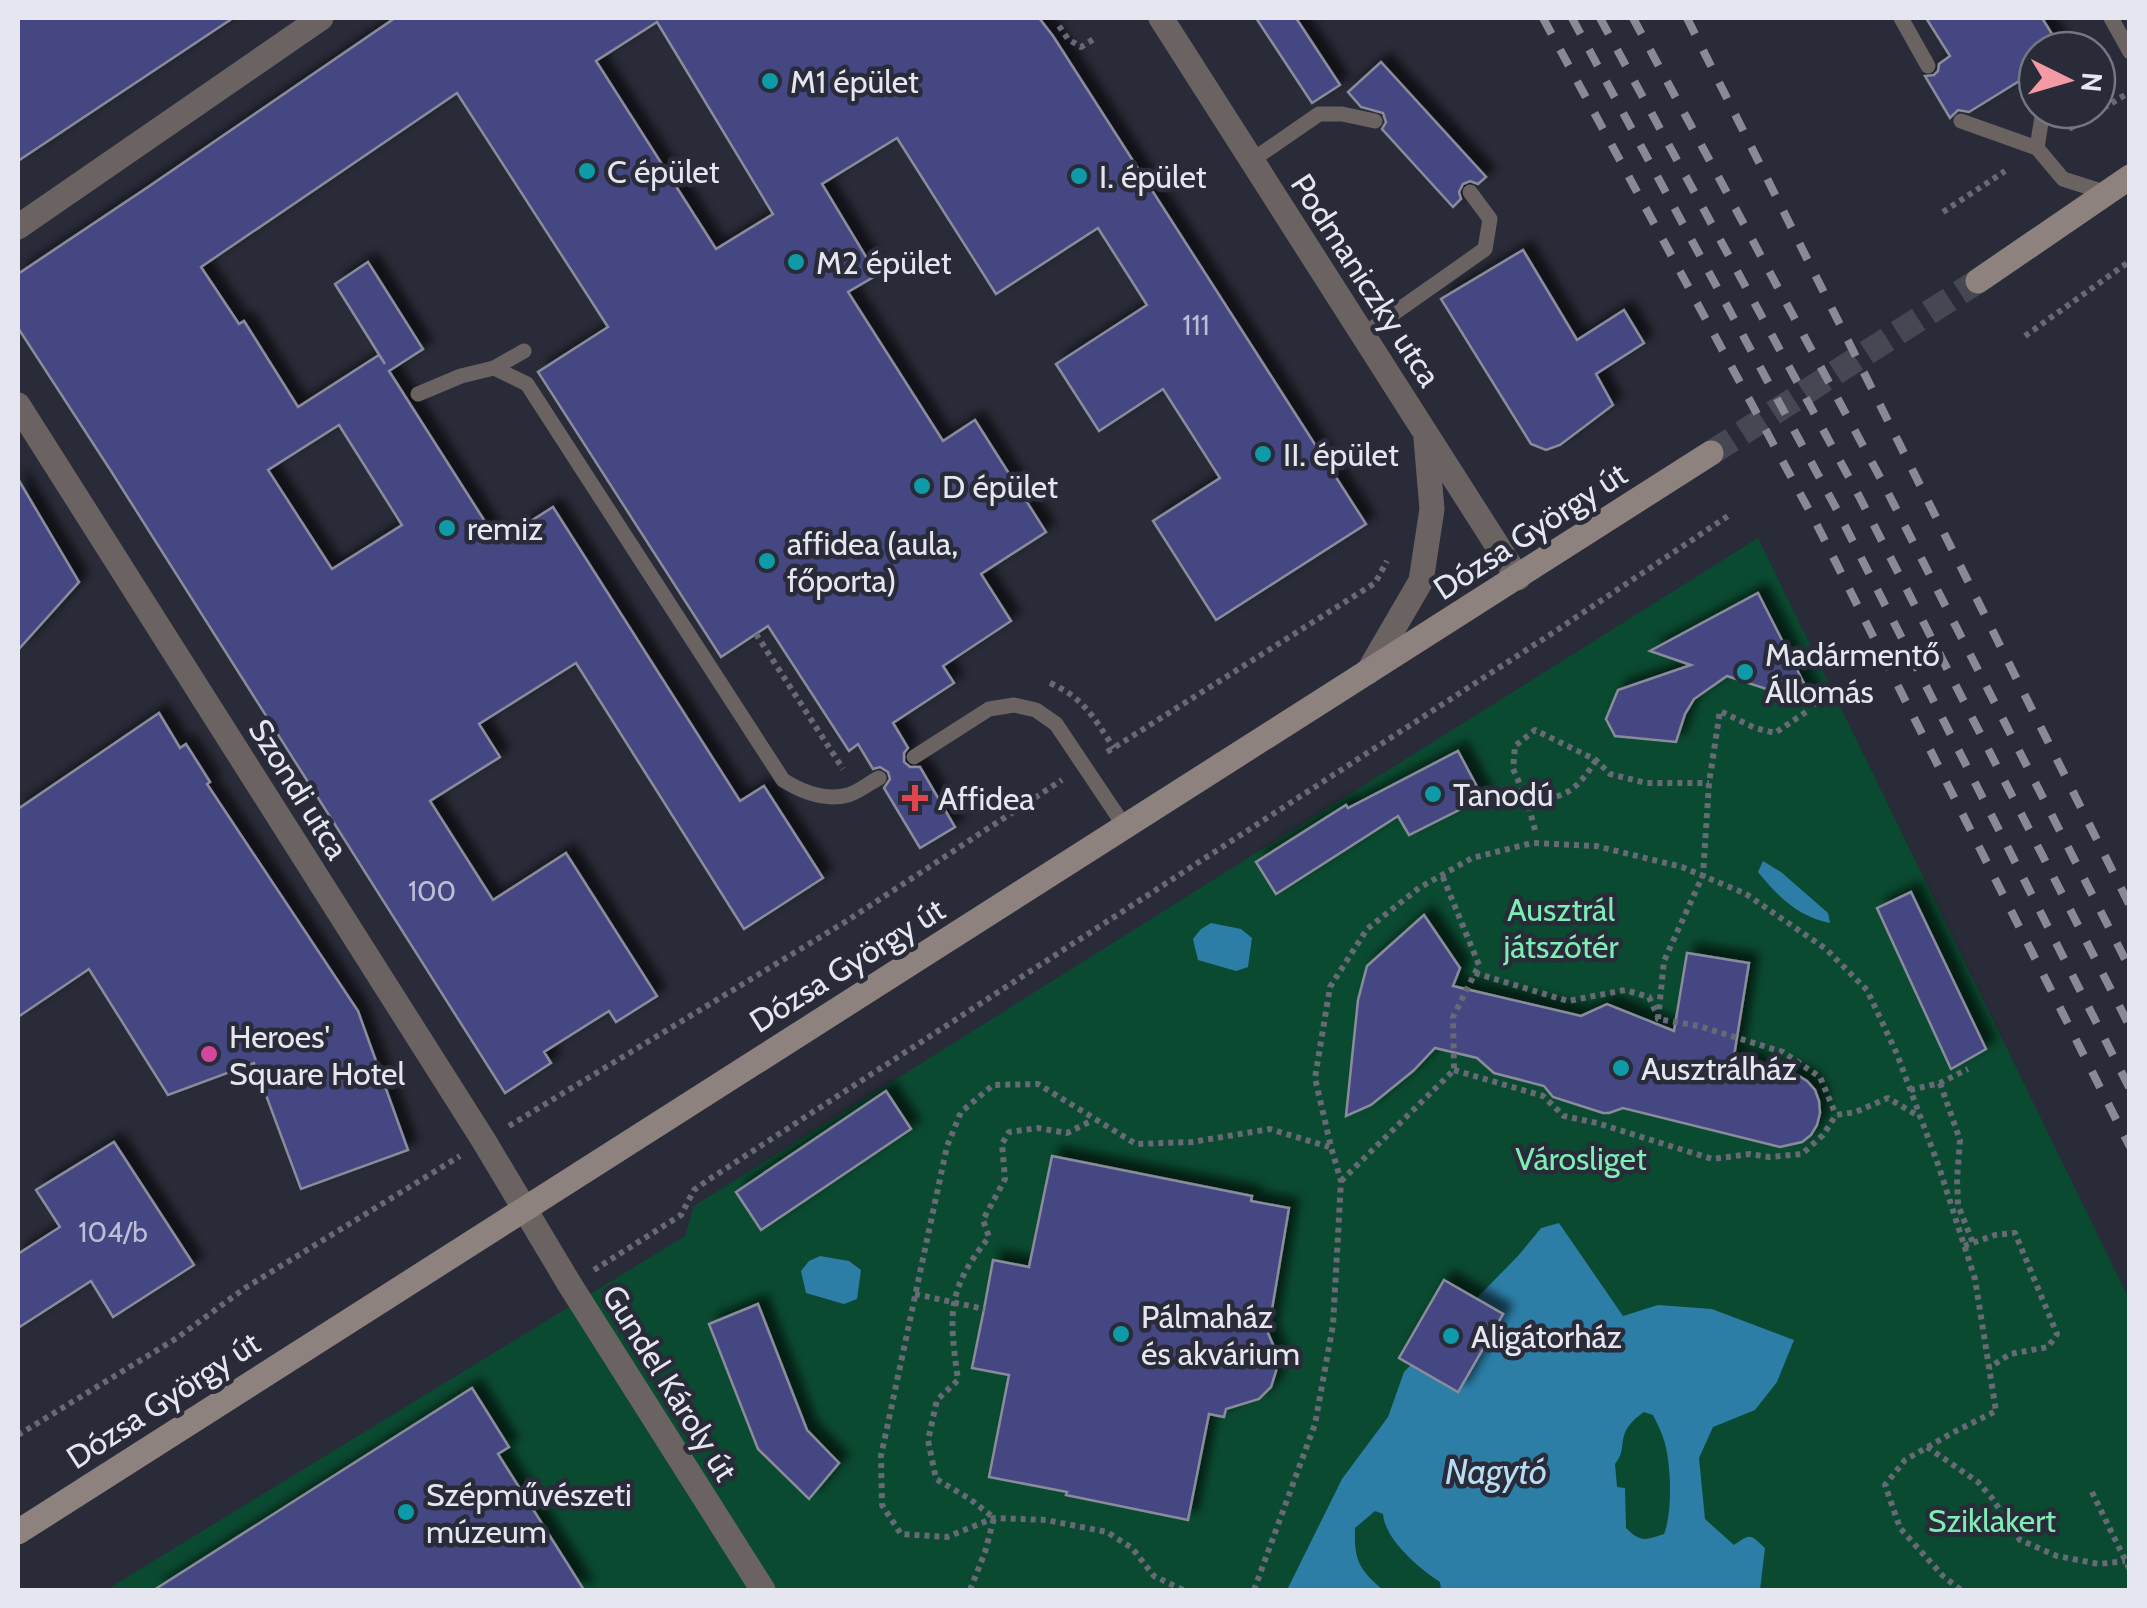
<svg xmlns="http://www.w3.org/2000/svg" width="2147" height="1608" font-family="Cabin,sans-serif">
  <style>
    .green { fill: #0a4a30 }
    .water { fill: #2c7ea7; fill-rule: evenodd }
    .building { fill: #444683; stroke: #8a8c9b; stroke-width: 2.5; fill-rule: evenodd; filter: url(#shadow) }
    .lines { fill: none; stroke-linecap: round; stroke-linejoin: round }
    .secondary-tunnel { stroke: #454753; stroke-width: 25; stroke-dasharray: 25 12; stroke-linecap: butt }
    .path { stroke: #676974; stroke-width: 6; stroke-dasharray: 5 5; stroke-linecap: butt }
    .service { stroke: #6b6361; stroke-width: 15 }
    .minor { stroke: #6b6361; stroke-width: 25 }
    .tertiary { stroke: #6b6361; stroke-width: 25 }
    .secondary { stroke: #8e827e; stroke-width: 25 }
    .rail { stroke: #898a95; stroke-width: 8; stroke-dasharray: 18 18; stroke-linecap: butt }
    .culture-dot { fill: #0f9aa8; stroke: #292b38; stroke-width: 4 }
    .health-dot { fill: #e0444e; stroke: #292b38; stroke-width: 4 }
    .hotel-dot { fill: #d1479c; stroke: #292b38; stroke-width: 4 }
    .labels { text-anchor: middle; dominant-baseline: central; stroke-width: 9; stroke-linejoin: round; paint-order: stroke }
    .number-label { font-size: 28px; fill: #bdbed4 }
    .poi-label { font-size: 32px; fill: #e5e6ef; stroke: #292b38; text-anchor: start }
    .street-label { font-size: 32px; fill: #e5e6ef; stroke: #292b38 }
    .park-label { font-size: 32px; fill: #7eedb5; stroke: #292b38 }
    .water-label { font-size: 35px; font-style: italic; fill: #b6ddf4; stroke: #292b38 }
  </style>
  <defs>
    <filter id="shadow"><feDropShadow dx="9" dy="-9" stdDeviation="5" flood-color="#0009"/></filter>
  </defs>
  <rect width="100%" height="100%" fill="#292b38"/>
  <path class="green" d="M1758 538 2129 1299V1590H106L685 1236 694 1206Z"/>
  <g class="water">
    <path d="M1763 861 1781 872 1828 913 1830 923C1800 918 1777 896 1758 872Z"/>
    <path d="M1211 923 1241 929 1252 938 1248 967 1236 971 1198 960 1193 939 1201 929Z"/>
    <path d="M1559 1223 1623 1316 1658 1305 1712 1309 1794 1340 1777 1382 1755 1410 1713 1427 1699 1458 1705 1519 1734 1545C1751 1533 1750 1534 1765 1548L1760 1590H1441L1440 1582C1420 1569 1385 1540 1383 1514L1375 1511 1355 1528C1354 1561 1359 1569 1383 1590H1287L1342 1479 1388 1417 1404 1372 1518 1256 1541 1228ZM1644 1412 1653 1415C1659 1427 1665 1439 1667 1453 1671 1474 1672 1514 1664 1534 1645 1540 1641 1543 1626 1528L1625 1488 1617 1487 1615 1464C1630 1446 1612 1434 1644 1412Z"/>
    <path d="M820 1256 849 1261 861 1270 857 1299 844 1304 806 1293 801 1271 809 1261Z"/>
  </g>
  <g class="building">
    <path d="M18 18H233L18 161Z"/>
    <path d="M395 18H1039L1053 36 1366 524 1216 620 1153 521 1220 478 1163 389 1099 431 1056 364 1147 305 1098 228 996 294 897 138 822 184 877 275 848 292 943 441 975 420 1046 532 981 574 1011 621 943 666 954 683 893 723 908 748 904 753V762L910 767H920L955 827 920 848 884 788 890 779 888 772 880 767 873 769 858 744 849 751 768 626 721 657 538 372 608 327 457 93 201 267 239 324 244 321 298 407 379 355 385 364 335 284 368 262 423 349 389 371 498 542 553 507 740 801 764 786 823 878 744 929 576 663 479 724 500 757 430 801 493 900 566 853 657 996 616 1022 609 1011 544 1052 551 1063 505 1093 111 471 18 328V274L148 187ZM657 22 773 214 716 249 596 61ZM339 425 402 525 332 569 268 470Z"/>
    <path d="M1256 18H1296L1340 85 1312 103Z"/>
    <path d="M1926 18H2042L2062 50H2037V70L1969 112 1958 110 1950 118 1925 76 1934 75 1938 71 1939 64 1950 56Z"/>
    <path d="M1381 62 1486 177 1478 184 1470 181 1463 184 1459 192 1461 199 1453 207 1382 129 1386 122 1383 113 1361 107 1348 92Z"/>
    <path d="M1523 250 1577 340 1624 310 1644 343 1596 374 1613 405 1560 445 1546 450 1531 444 1441 299Z"/>
    <path d="M18 479 79 582 18 650Z"/>
    <path d="M1758 593 1815 705 1727 676 1694 699 1685 714 1676 742 1615 736 1606 719 1618 690 1691 665 1650 651Z"/>
    <path d="M159 713 180 748 186 744 210 782 207 784 358 1011 408 1150 301 1189 254 1063 168 1095 89 969 18 1017V809Z"/>
    <path d="M1458 751 1483 798 1409 835 1398 816 1276 894 1256 862 1346 805 1348 808Z"/>
    <path d="M1911 892 1986 1049 1951 1069 1877 908Z"/>
    <path d="M1424 915 1460 968 1453 986 1581 1016 1607 1004 1674 1031 1687 953 1749 963 1734 1056 1757 1063 1755 1066 1797 1075 1807 1081 1815 1090 1819 1101 1820 1113 1817 1125 1811 1135 1802 1142 1780 1147 1623 1108 1609 1113H1603L1553 1097 1544 1086 1494 1073 1477 1058 1435 1048 1413 1071 1371 1105 1346 1116 1358 1000 1367 966Z"/>
    <path d="M886 1091 911 1129 761 1230 736 1192Z"/>
    <path d="M114 1142 194 1265 113 1317 91 1281 18 1328V1254L60 1227 36 1190Z"/>
    <path d="M1052 1156 1252 1196 1251 1201 1289 1208 1268 1333 1277 1354 1276 1371 1271 1387 1259 1399 1226 1409 1224 1417 1209 1414 1188 1520 1066 1495 1067 1492 989 1477 1009 1375 972 1368 984 1309 993 1260 1029 1267Z"/>
    <path d="M1444 1280 1503 1314 1458 1392 1399 1358Z"/>
    <path d="M758 1304 807 1430 839 1463 809 1499 758 1449 709 1324Z"/>
    <path d="M472 1388 509 1447 498 1454 584 1590H154Z"/>
  </g>
  <g class="lines">
    <path class="secondary-tunnel" d="M1711 453 1978 281"/>
    <g class="path">
      <path d="M1059 26 1068 39 1081 47 1097 37"/>
      <path d="M2069 129 2130 92"/>
      <path d="M1943 212 2005 171"/>
      <path d="M2025 336 2130 261"/>
      <path d="M756 634 843 769"/>
      <path d="M1050 683C1084 698 1094 718 1114 748"/>
      <path d="M1806 712 1775 733 1755 728 1720 711 1709 783 1703 875 1664 961 1658 1019 1699 1026 1783 1052 1820 1077 1836 1115"/>
      <path d="M1107 752 1375 583 1387 561"/>
      <path d="M1527 800C1564 799 1576 792 1596 760"/>
      <path d="M1535 830 1527 800 1513 769 1515 746 1535 730 1596 760 1610 774 1646 783H1709"/>
      <path d="M1475 973 1568 1001 1625 990 1649 997 1658 1017"/>
      <path d="M1454 1070 1543 1096 1564 1116 1597 1123 1712 1159 1750 1154 1769 1157 1802 1154 1823 1135 1836 1115 1856 1112 1888 1098 1920 1117"/>
      <path d="M1940 1083 1960 1140 1957 1179 1958 1205 1973 1243"/>
      <path d="M1910 1090 1940 1083 1968 1069"/>
      <path d="M509 1126 845 922 1062 780"/>
      <path d="M1341 1181 1454 1070 1453 1017 1479 965 1442 875"/>
      <path d="M1964 1246 1995 1235 2015 1233 2057 1334 2048 1347 2010 1354 1989 1368"/>
      <path d="M594 1270 681 1215 694 1190 708 1180 1551 634 1731 514"/>
      <path d="M915 1294 984 1309"/>
      <path d="M18 1435 177 1338 245 1288 460 1156"/>
      <path d="M1927 1447 1978 1482 1992 1498 2020 1540 2057 1556 2099 1564 2125 1561"/>
      <path d="M2092 1492 2130 1570"/>
      <path d="M970 1590 985 1552 994 1518 970 1499 936 1479 928 1440 937 1400 958 1380C949 1314 946 1291 989 1237L983 1220 1005 1179 1002 1144 1009 1132 1038 1128 1067 1133 1093 1120"/>
      <path d="M1183 1590 1154 1576 1132 1548 1107 1532 1046 1520 994 1518 947 1537 901 1534 882 1505 881 1456 947 1146 961 1112 993 1085 1038 1084 1136 1144 1192 1142 1270 1129 1329 1147"/>
      <path d="M1254 1590 1315 1424 1333 1325 1341 1181 1331 1147 1315 1078 1330 987 1367 929 1419 888 1472 858 1532 843 1596 846 1682 867 1746 894 1826 949 1867 990 1897 1054 1939 1167 1975 1279 1996 1411 1952 1433 1905 1460 1885 1485 1900 1528 1943 1576 1961 1590"/>
    </g>
    <g class="service">
      <path d="M1901 18 1928 66"/>
      <path d="M2111 18 2130 52"/>
      <path d="M1961 121 2037 148 2063 179 2107 193"/>
      <path d="M2037 148 2043 110"/>
      <path d="M1251 161 1319 114H1342L1375 121"/>
      <path d="M1363 335 1485 249 1490 219 1470 192"/>
      <path d="M494 368 527 384 783 780C802 792 825 801 848 795 859 792 869 783 879 778"/>
      <path d="M418 394 461 376 494 368 524 351"/>
      <path d="M914 757 989 709 1014 705 1036 710 1056 724 1125 827"/>
    </g>
    <g class="minor">
      <path d="M18 227 321 18"/>
      <path d="M18 405 484 1141 570 1285 763 1590"/>
    </g>
    <g class="tertiary">
      <path d="M1161 18 1518 578"/>
      <path d="M1368 672 1421 581 1432 509 1426 439"/>
    </g>
    <g class="secondary">
      <path d="M1978 281 2130 177"/>
      <path d="M18 1532 1711 453"/>
    </g>
    <g class="rail">
      <path d="M1543 18 1816 523 2130 1147"/>
      <path d="M1572 18 1837 510 2130 1089"/>
      <path d="M1600 18 1859 496 2130 1027"/>
      <path d="M1633 18 1882 481 2130 969"/>
      <path d="M1687 18 2130 906"/>
    </g>
  </g>
  <g class="culture-dot">
    <circle cx="770" cy="81" r="10"/>
    <circle cx="587" cy="171" r="10"/>
    <circle cx="1079" cy="176" r="10"/>
    <circle cx="796" cy="262" r="10"/>
    <circle cx="1263" cy="454" r="10"/>
    <circle cx="922" cy="486" r="10"/>
    <circle cx="447" cy="528" r="10"/>
    <circle cx="767" cy="561" r="10"/>
    <circle cx="1745" cy="672" r="10"/>
    <circle cx="1433" cy="794" r="10"/>
    <circle cx="1621" cy="1068" r="10"/>
    <circle cx="1121" cy="1334" r="10"/>
    <circle cx="1451" cy="1336" r="10"/>
    <circle cx="406" cy="1512" r="10"/>
  </g>
  <path class="health-dot" d="M910 783h10v10h10v10h-10v10h-10v-10h-10v-10h10z"/>
  <circle class="hotel-dot" cx="209" cy="1054" r="10"/>
  <g class="labels">
    <g class="number-label">
      <text x="1196" y="325">111</text>
      <text x="432" y="891">100</text>
      <text x="113" y="1232">104/b</text>
    </g>
    <g class="poi-label">
      <text x="790" y="81">M1 épület</text>
      <text x="607" y="171">C épület</text>
      <text x="1099" y="176">I. épület</text>
      <text x="816" y="262">M2 épület</text>
      <text x="1283" y="454">II. épület</text>
      <text x="942" y="486">D épület</text>
      <text x="467" y="528">remiz</text>
      <text x="787" y="543">affidea (aula,<tspan x="787" dy="37">főporta)</tspan></text>
      <text x="1765" y="654">Madármentő<tspan x="1765" dy="37">Állomás</tspan></text>
      <text x="1453" y="794">Tanodú</text>
      <text x="938" y="798">Affidea</text>
      <text x="229" y="1036">Heroes'<tspan x="229" dy="37">Square Hotel</tspan></text>
      <text x="1641" y="1068">Ausztrálház</text>
      <text x="1141" y="1316">Pálmaház<tspan x="1141" dy="37">és akvárium</tspan></text>
      <text x="1471" y="1336">Aligátorház</text>
      <text x="426" y="1494">Szépművészeti<tspan x="426" dy="37">múzeum</tspan></text>
    </g>
    <g class="street-label">
      <text transform="translate(1366 280) rotate(57)">Podmaniczky utca</text>
      <text transform="translate(1530 531) rotate(-33)">Dózsa György út</text>
      <text transform="translate(299 789) rotate(58)">Szondi utca</text>
      <text transform="translate(847 965) rotate(-32)">Dózsa György út</text>
      <text transform="translate(670 1383) rotate(58)">Gundel Károly út</text>
      <text transform="translate(163 1400) rotate(-33)">Dózsa György út</text>
    </g>
    <g class="park-label">
      <text x="1561" y="909">Ausztrál<tspan x="1561" dy="37">játszótér</tspan></text>
      <text x="1581" y="1158">Városliget</text>
      <text x="1992" y="1520">Sziklakert</text>
    </g>
    <g class="water-label">
      <text x="1496" y="1471">Nagytó</text>
    </g>
  </g>
  <rect width="2147" height="1608" fill="none" stroke="#e5e6ef" stroke-width="40"/>
  <g transform="translate(2067 80) rotate(95)"><circle r="48" fill="#292b38" stroke="#747681" stroke-width="2.5"/>
  <path d="M0-8L18 38L0 25L-18 38Z" fill="#f49aa5"/>
  <text y="-15" font-size="28" font-weight="bold" text-anchor="middle" fill="#e5e6ef">N</text>
  </g>
</svg>
